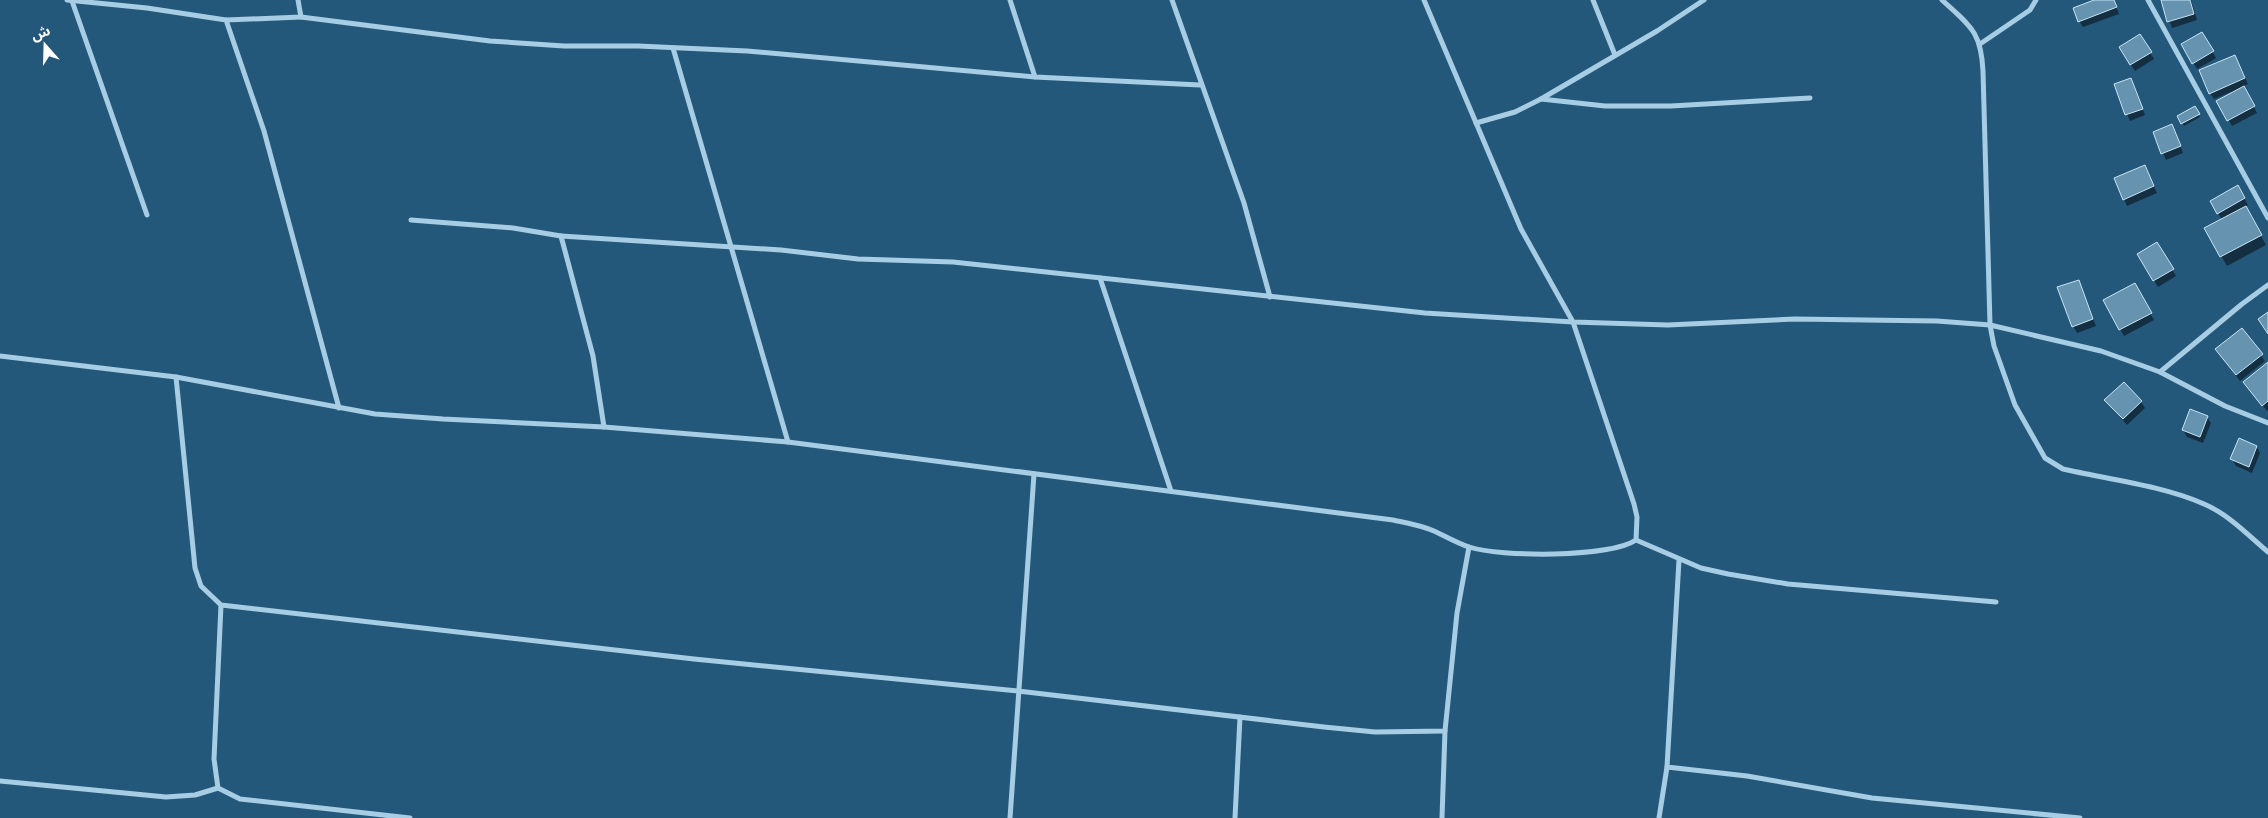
<svg xmlns="http://www.w3.org/2000/svg" width="2268" height="818" font-family="Poppins,'Noto Sans Arabic',sans-serif">
  <style>
    .shadow { fill: #0007 }
    .building { fill: #6593b0; stroke: #c9e4f3 }
    .lines { fill: none; stroke-linecap: round; stroke-linejoin: round }
    .street { stroke: #a7cde4; stroke-width: 5 }
  </style>
  <rect width="100%" height="100%" fill="#24587a"/>
  <g class="shadow">
    <path d="M2098 0H2114L2119 14 2083 27 2079 21Z"/>
    <path d="M2162 0H2191L2197 20 2172 28Z"/>
    <path d="M2202 33 2216 58 2197 69 2183 44Z"/>
    <path d="M2140 36 2154 59 2135 71 2120 48Z"/>
    <path d="M2238 63 2248 84 2243 86 2257 113 2232 126 2218 101 2232 94 2231 92 2214 99 2210 93Z"/>
    <path d="M2131 79 2145 115 2130 121 2115 85Z"/>
    <path d="M2195 108 2200 117 2184 126 2179 117Z"/>
    <path d="M2175 132 2183 153 2166 160 2154 133Z"/>
    <path d="M2145 167 2157 193 2127 206 2124 199Z"/>
    <path d="M2238 187 2248 205 2245 207 2266 245 2227 266 2206 228 2222 220 2212 202Z"/>
    <path d="M2157 244 2176 276 2158 287 2139 255Z"/>
    <path d="M2078 281 2096 326 2077 333 2073 326Z"/>
    <path d="M2135 285 2154 320 2124 336 2105 301Z"/>
    <path d="M2242 330 2265 361 2240 381 2217 350Z"/>
    <path d="M2268 364V410L2267 411 2249 388Z"/>
    <path d="M2106 400 2141 402 2145 408 2127 425Z"/>
    <path d="M2207 417 2211 423 2203 443 2187 437 2183 430Z"/>
    <path d="M2257 447 2260 453 2252 473 2236 466 2232 459Z"/>
  </g>
  <g class="building">
    <path d="M2094 0H2114L2117 7 2078 22 2073 8Z"/>
    <path d="M2161 0H2190L2194 14 2167 22Z"/>
    <path d="M2202 32 2214 51 2192 64 2181 44Z"/>
    <path d="M2140 34 2152 52 2130 65 2119 47Z"/>
    <path d="M2235 55 2245 78 2209 94 2199 70Z"/>
    <path d="M2131 78 2143 109 2125 115 2114 84Z"/>
    <path d="M2244 86 2255 106 2227 121 2216 101Z"/>
    <path d="M2195 106 2200 114 2181 124 2177 116Z"/>
    <path d="M2172 124 2181 146 2161 154 2153 132Z"/>
    <path d="M2145 165 2154 186 2123 200 2114 178Z"/>
    <path d="M2238 185 2245 198 2217 214 2210 201Z"/>
    <path d="M2246 206 2262 235 2220 257 2204 228Z"/>
    <path d="M2157 242 2174 269 2153 281 2137 254Z"/>
    <path d="M2079 280 2093 319 2072 327 2057 287Z"/>
    <path d="M2135 283 2152 313 2119 330 2103 300Z"/>
    <path d="M2268 312V334L2258 319Z"/>
    <path d="M2242 328 2263 354 2236 375 2215 349Z"/>
    <path d="M2268 362V401L2262 406 2243 382Z"/>
    <path d="M2124 382 2142 401 2123 419 2104 400Z"/>
    <path d="M2190 409 2208 416 2200 437 2182 430Z"/>
    <path d="M2239 438 2257 446 2249 467 2230 459Z"/>
  </g>
  <g class="lines">
    <g class="street">
      <path d="M67 0 147 8 226 20 264 131 339 408"/>
      <path d="M1010 0 1035 77"/>
      <path d="M1172 0 1244 203 1270 297"/>
      <path d="M1424 0 1521 229 1573 322 1634 504 1637 517 1636 540"/>
      <path d="M1593 0 1615 55"/>
      <path d="M1942 0C1970 26 1981 31 1983 71L1990 325 1994 346 2015 405 2045 458 2063 469C2107 479 2164 486 2204 504 2228 514 2248 535 2268 552"/>
      <path d="M2148 0 2268 218"/>
      <path d="M72 1 147 215"/>
      <path d="M301 17 490 41 564 46H638L747 51 1035 77 1200 85"/>
      <path d="M226 20 301 17 298 0"/>
      <path d="M1980 44 2030 10 2036 0"/>
      <path d="M673 48 788 442"/>
      <path d="M1541 99 1605 106H1671L1810 98"/>
      <path d="M1476 123 1515 112 1541 99 1657 31 1704 0"/>
      <path d="M561 236 781 250 858 259 953 262 1425 313 1573 322 1668 325 1795 319 1937 321 1990 325 2101 351 2160 372 2242 304 2268 285"/>
      <path d="M1100 278 1171 491"/>
      <path d="M0 356 176 377 375 414 443 419 604 427 593 356 561 236 513 228 411 220"/>
      <path d="M2160 372 2225 406 2268 423"/>
      <path d="M176 377 195 568 201 586 221 605 694 659 1018 691 1324 727 1375 732 1445 731 1457 613 1469 547"/>
      <path d="M604 427 788 442 1393 520C1407 523 1420 525 1434 531 1445 536 1457 543 1469 547 1500 557 1609 558 1636 540L1701 568 1728 574 1788 584 1996 602"/>
      <path d="M1679 560 1667 767 1747 776 1872 798 2080 818"/>
      <path d="M221 605 214 759 218 788 240 799 410 818"/>
      <path d="M0 781 166 797 195 795 218 788"/>
      <path d="M1010 818 1034 474"/>
      <path d="M1235 818 1240 717"/>
      <path d="M1442 818 1445 731"/>
      <path d="M1659 818 1667 767"/>
    </g>
  </g>
  <g transform="translate(45 45) rotate(340)" stroke="#24587a" stroke-width="4" paint-order="stroke">
  <path d="M0-4L9 19L0 12L-9 19Z" fill="#ffffff"/>
  <text y="-8" font-size="14" font-weight="bold" text-anchor="middle" fill="#ffffff">ش</text>
  </g>
</svg>
